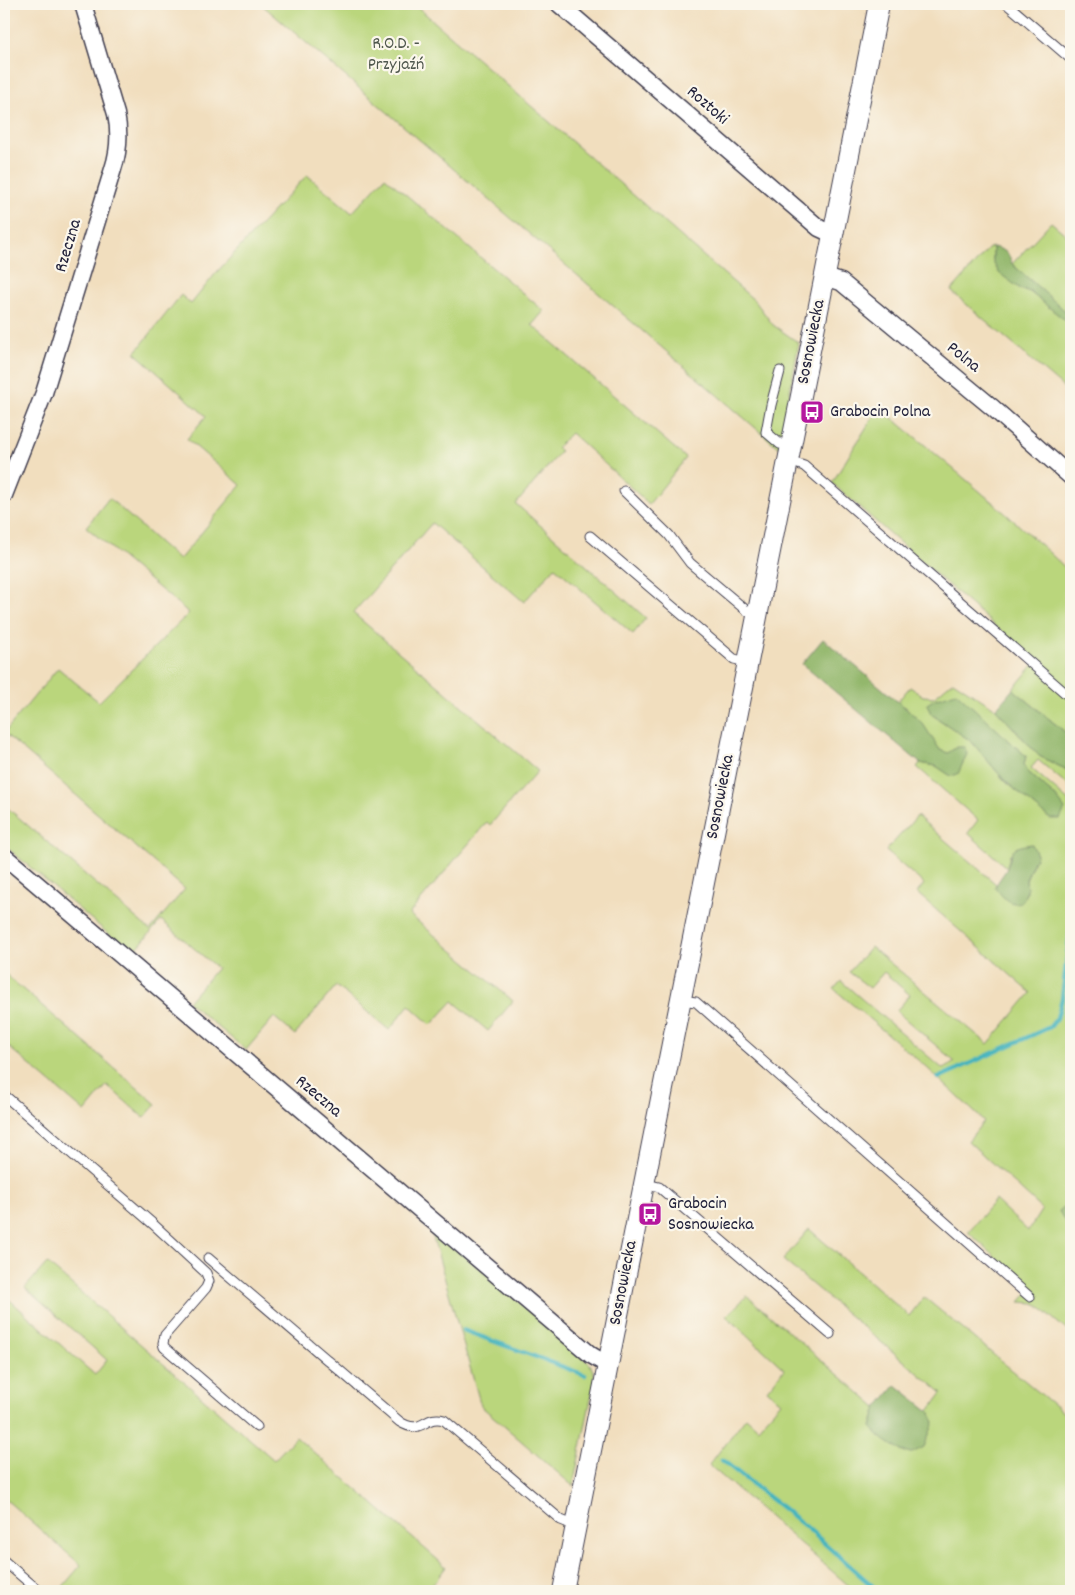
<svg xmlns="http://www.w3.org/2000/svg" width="1075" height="1595" font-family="Dekko,sans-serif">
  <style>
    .green { fill: #bad67c; stroke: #6e7c5c; fill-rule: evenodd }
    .forest { fill: #93b76c; stroke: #5a6c54 }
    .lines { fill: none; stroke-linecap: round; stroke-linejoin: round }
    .stream { stroke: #45b4be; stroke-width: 4.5 }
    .service-casing { stroke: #413e4f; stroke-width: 11 }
    .minor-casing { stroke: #413e4f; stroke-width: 19 }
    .tertiary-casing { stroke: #413e4f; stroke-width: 22 }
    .service { stroke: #fff; stroke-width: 9 }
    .minor { stroke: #fff; stroke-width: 16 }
    .tertiary { stroke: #fff; stroke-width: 20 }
    .labels { text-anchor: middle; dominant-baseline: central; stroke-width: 4.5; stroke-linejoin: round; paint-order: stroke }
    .park-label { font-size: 18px; fill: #50584e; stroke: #fbf7ec }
    .street-label { font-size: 18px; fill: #22223b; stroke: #fbf7ec }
    .poi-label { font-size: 18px; fill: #22223b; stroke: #fbf7ec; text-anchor: start }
  </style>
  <rect width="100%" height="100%" fill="#fbf7ec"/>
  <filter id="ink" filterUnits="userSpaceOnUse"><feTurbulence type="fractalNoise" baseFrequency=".02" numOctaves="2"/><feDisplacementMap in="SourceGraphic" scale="10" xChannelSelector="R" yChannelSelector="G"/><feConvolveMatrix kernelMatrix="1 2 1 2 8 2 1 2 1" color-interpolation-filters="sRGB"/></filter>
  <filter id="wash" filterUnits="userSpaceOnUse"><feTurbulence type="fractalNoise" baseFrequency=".0096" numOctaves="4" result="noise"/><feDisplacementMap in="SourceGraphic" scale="20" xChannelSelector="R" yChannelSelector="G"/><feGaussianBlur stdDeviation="1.12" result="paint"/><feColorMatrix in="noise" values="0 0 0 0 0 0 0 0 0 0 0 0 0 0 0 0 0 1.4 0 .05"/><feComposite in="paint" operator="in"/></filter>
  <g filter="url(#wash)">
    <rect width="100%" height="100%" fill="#f1debe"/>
    <g class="green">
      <path d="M261 4H414L755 301 773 325 799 343 779 448Z"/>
      <path d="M307 175 352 213 385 177 544 311 532 325 686 458 649 504 571 433 557 447 561 451 516 504 646 618 633 634 555 567 524 602 432 523 353 613 538 771 490 825 487 822 409 914 513 1001 488 1031 453 1001 431 1025 409 1005 389 1030 335 985 336 986 295 1035 274 1017 246 1050 188 1002 217 968 161 920 132 954 4 845V805L150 930 185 889 4 733 58 668 99 702 189 613 86 527 109 498 179 560 241 485 187 439 206 416 135 353 181 295 191 304 216 273Z"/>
      <path d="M1051 222 1071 239V316L1012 264Z"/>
      <path d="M993 247V262L1019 288 1030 292 1071 325V394L951 291 989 248Z"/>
      <path d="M879 407C944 461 1010 515 1071 573V737L1013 689 1036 662 832 483Z"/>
      <path d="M953 681 996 709 1039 756 1071 772V788L1038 760 1031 768 1071 803V1205H1066L1065 1222 1071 1229V1334L1035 1303 1020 1302 1031 1289 968 1232 995 1200 1028 1231 1042 1209 968 1141 984 1121 925 1066 834 989 841 981 943 1069 955 1062 896 1011 910 995 884 972 870 988 849 972 871 947 988 1044 1031 993 917 893 924 884 886 851 917 816 996 884 995 887 1022 902 1027 891 1026 879 1037 855 1010 854 1007 868 968 833 978 820 917 767 920 763 936 766 951 776 957 747 948 753 940 750 907 708 897 702 910 687 923 696 934 697ZM956 693 1026 756 1024 765 1028 772 1056 797 1050 819 1005 781 971 741 931 714 935 699Z"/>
      <path d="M4 973 156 1104 144 1118 107 1085 85 1112 4 1043Z"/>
      <path d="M429 1223 590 1364 595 1376 594 1384 573 1486 481 1406Z"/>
      <path d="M809 1229 909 1316 924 1297 1071 1419V1591H855L709 1465 746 1417 758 1428 781 1402 767 1390 784 1369 726 1316 747 1296 877 1408 871 1427 934 1422 929 1411 942 1393 783 1260Z"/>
      <path d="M47 1263 274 1460 296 1437 446 1567 428 1591H59L81 1565 4 1498V1295L95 1375 107 1360 25 1288Z"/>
    </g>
    <g class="forest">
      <path d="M993 247C1005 250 1009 252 1012 264L1071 316V325L1030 292 1019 288 999 273 993 262Z"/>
      <path d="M823 639 915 716 923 724 940 750 948 753 957 747H965L967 754 958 774 951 776 936 766 920 763 802 664Z"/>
      <path d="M1013 689 1071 737V772L1039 756 996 709Z"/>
      <path d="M956 692 1026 756 1024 765 1028 772 1056 797 1065 809 1060 819H1050L1005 781 971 741 931 714 927 704 935 699Z"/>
      <path d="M1032 844 1037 855 1026 879 1027 891 1022 902C1008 906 1003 897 995 887 998 881 1003 875 1006 870 1015 851 1005 848 1032 844Z"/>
      <path d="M1066 1205H1071V1229L1065 1222 1059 1211Z"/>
      <path d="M896 1385 929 1411 934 1422 924 1447 910 1454C894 1448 882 1440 871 1427L877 1408Z"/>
    </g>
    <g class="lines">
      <g class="stream">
        <path d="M938 1078 1050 1027 1057 1018 1062 999 1071 924"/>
        <path d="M463 1330 585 1375"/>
        <path d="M722 1460 805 1526 878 1591"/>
      </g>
    </g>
  </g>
  <g filter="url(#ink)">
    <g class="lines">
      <g class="service-casing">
        <g id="service">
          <path d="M1007 4 1071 59"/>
          <path d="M780 371 771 405 766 432 780 444 791 446"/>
          <path d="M789 461 804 466 1071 698"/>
          <path d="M624 491 669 535 690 563 747 611 757 613"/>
          <path d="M590 536 734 659 747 662"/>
          <path d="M681 1000 696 1002 1030 1297"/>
          <path d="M4 1095 153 1224 206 1273 209 1281 206 1288 165 1335 163 1343 164 1347 257 1427"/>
          <path d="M643 1183 659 1187 830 1334"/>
          <path d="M208 1258 400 1422C423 1436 424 1414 444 1420L561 1520 576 1526"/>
          <path d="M4 1561 39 1591"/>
        </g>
      </g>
      <g class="minor-casing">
        <g id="minor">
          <path d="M559 4 819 228 832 234"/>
          <path d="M825 277 841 282 993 408 1071 477"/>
          <path d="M4 495 44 393 113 169C119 151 120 133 116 114L83 4"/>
          <path d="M4 856 591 1355 601 1361 609 1363"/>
        </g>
      </g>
      <g class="tertiary-casing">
        <path id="tertiary" d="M563 1591 879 4"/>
      </g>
      <use href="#service" class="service"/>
      <use href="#minor" class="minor"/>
      <use href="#tertiary" class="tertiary"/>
    </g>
  </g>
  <defs>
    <g id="bus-square" transform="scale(1.25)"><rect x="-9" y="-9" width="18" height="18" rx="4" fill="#b5179e" stroke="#fbf7ec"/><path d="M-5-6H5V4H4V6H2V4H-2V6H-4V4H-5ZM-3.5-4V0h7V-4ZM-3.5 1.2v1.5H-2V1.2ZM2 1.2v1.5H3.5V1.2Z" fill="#fff"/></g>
  </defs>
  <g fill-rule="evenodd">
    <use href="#bus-square" x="812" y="412"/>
    <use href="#bus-square" x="650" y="1214"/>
  </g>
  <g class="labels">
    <g class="park-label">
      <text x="396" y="44">R.O.D. -<tspan x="396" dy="21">Przyjaźń</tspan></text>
    </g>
    <g class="street-label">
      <text transform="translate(707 106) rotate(41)">Roztoki</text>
      <text transform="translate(69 246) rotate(-73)">Rzeczna</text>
      <text transform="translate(812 342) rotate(-79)">Sosnowiecka</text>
      <text transform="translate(963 358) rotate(39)">Polna</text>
      <text transform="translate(721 797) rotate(-79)">Sosnowiecka</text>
      <text transform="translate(318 1097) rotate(40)">Rzeczna</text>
      <text transform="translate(624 1283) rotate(-79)">Sosnowiecka</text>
    </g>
    <g class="poi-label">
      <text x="830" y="412">Grabocin Polna</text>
      <text x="668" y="1204">Grabocin<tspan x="668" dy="21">Sosnowiecka</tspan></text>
    </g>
  </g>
  <rect width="1075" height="1595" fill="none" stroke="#fbf7ec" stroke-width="20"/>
</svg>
